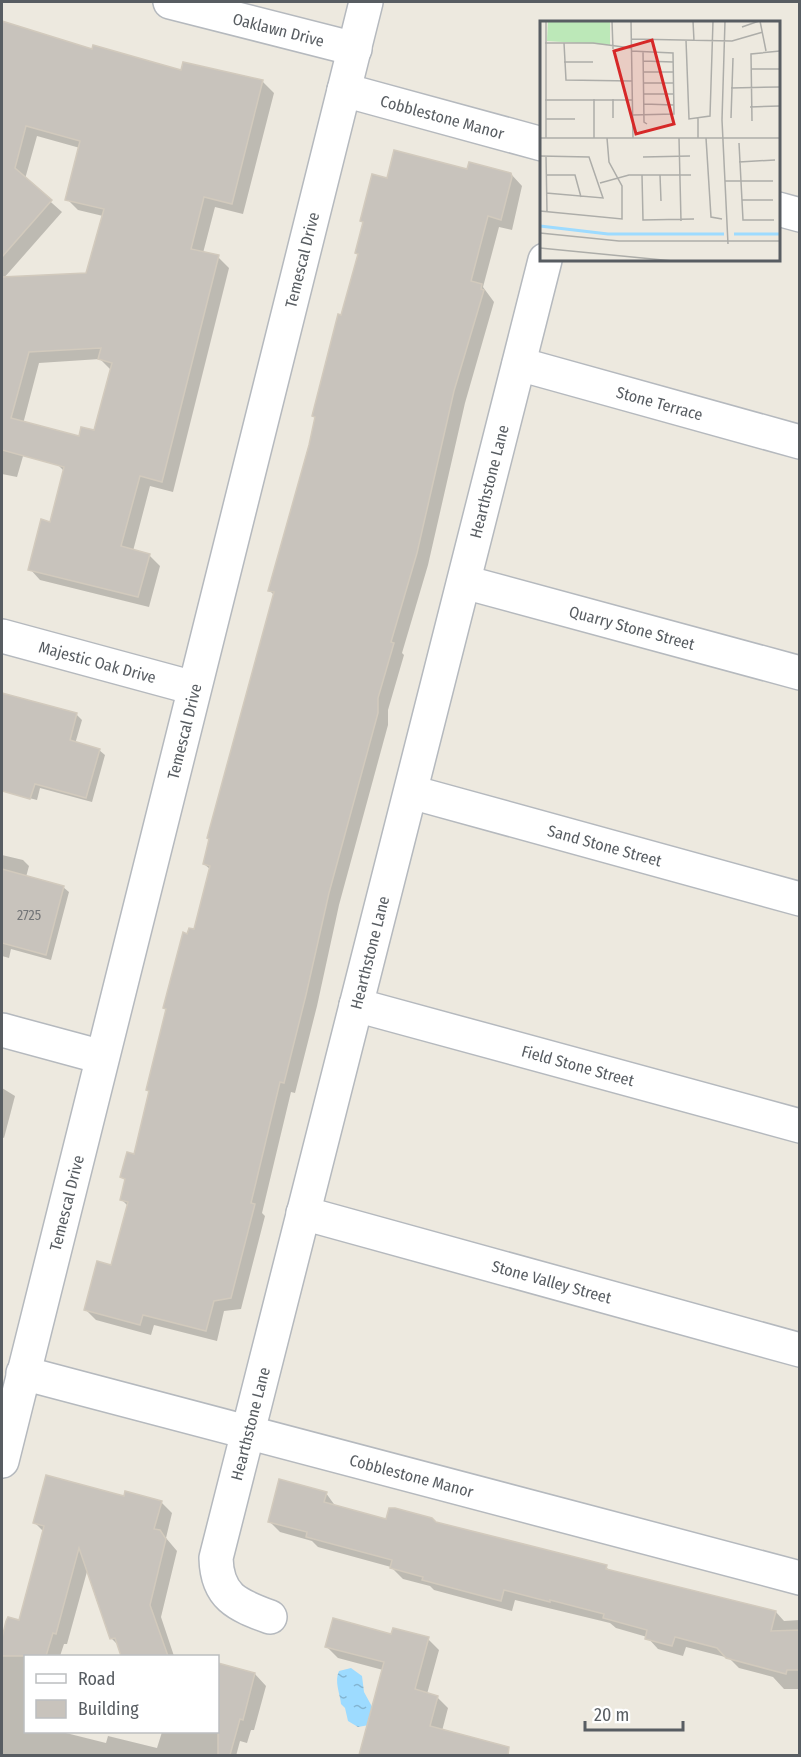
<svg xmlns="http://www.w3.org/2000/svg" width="801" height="1757" font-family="'Fira Sans Condensed',sans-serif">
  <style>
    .water { fill: url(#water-ripples) }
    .shadow { fill: #0003; fill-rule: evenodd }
    .building { fill: #c8c3bc; stroke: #d2cabd; stroke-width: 1.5; fill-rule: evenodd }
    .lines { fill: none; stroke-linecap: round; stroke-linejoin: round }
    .minor-casing { stroke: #b5b9be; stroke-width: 36 }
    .minor { stroke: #fff; stroke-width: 33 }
    .labels { text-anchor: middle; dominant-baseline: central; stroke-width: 6; stroke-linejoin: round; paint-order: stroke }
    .number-label { font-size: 14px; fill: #747678 }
    .street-label { font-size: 16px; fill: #585d62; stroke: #fff }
    .inset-river { fill: none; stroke: #9ddbff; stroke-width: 3 }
    .inset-road { fill: none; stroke: #adada9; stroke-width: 1.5 }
    .view { fill: #d62828; fill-opacity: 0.15; stroke: #d62828; stroke-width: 3 }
    .inset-edge { fill: none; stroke: #585d62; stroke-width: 3 }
  </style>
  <defs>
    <pattern id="water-ripples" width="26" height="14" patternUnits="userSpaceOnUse" patternTransform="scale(1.5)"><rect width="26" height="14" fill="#9ddbff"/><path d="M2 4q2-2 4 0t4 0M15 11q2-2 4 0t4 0" fill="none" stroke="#83b5d2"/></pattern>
  </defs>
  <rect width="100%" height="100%" fill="#ede9df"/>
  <path class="water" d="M351 1668 362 1676 364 1692 376 1714 369 1725 358 1727 348 1721 345 1708 341 1704C340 1694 334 1681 339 1671Z"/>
  <g class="shadow">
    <path d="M2 23 93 51 182 72 184 64 263 82 274 93 243 214 215 207 203 253 218 257 229 268 173 492 150 486 133 551 149 555 160 566 149 607 40 580 30 569 51 523 65 472 57 464 80 438 95 432 111 370 100 359 39 363 23 424 30 432 17 477 2 474V139L11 128 2 125ZM37 136 80 148 67 199 78 210 103 216 88 274 3 279 62 212 25 179Z"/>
    <path d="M469 170 511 174 522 186 512 230 499 227 483 287 494 302 465 403 428 565 402 653 404 655 388 710V725L339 905 317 1006 295 1093 291 1092 262 1213 265 1216 241 1309 224 1311 217 1341 154 1325 151 1335 96 1320 85 1309 112 1267 128 1206 121 1199 126 1181 122 1177 135 1156 151 1093 147 1089 167 1010 164 1007 188 935 196 931 211 870 204 864 275 596 269 590 316 419 314 416 359 255 356 253 364 223 362 221 388 180Z"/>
    <path d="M2 694 76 714 82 720 75 744 99 750 105 755 92 802 40 788 37 800 2 791Z"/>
    <path d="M2 855 23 860 29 866 26 877 63 887 69 892 51 960 11 949 9 958 2 956Z"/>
    <path d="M2 1088 15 1096 4 1138 2 1137Z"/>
    <path d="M326 1493 336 1507 388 1521 435 1523 606 1567 610 1571 776 1612 784 1621 800 1620V1689H784L773 1677 739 1668 729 1658 686 1647 683 1656 658 1649 647 1637 616 1628 610 1623 515 1600 512 1611 434 1590 430 1586 403 1579 391 1567 318 1547 312 1541 280 1532 269 1521Z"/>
    <path d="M125 1497 161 1502 172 1513 166 1538 177 1551 161 1617 174 1656H123L119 1646 111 1638 88 1568 67 1644H64L60 1656H26V1732H62L106 1743 108 1736 157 1748 162 1732H218V1665L255 1674 266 1686 254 1730H251L247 1743 240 1741 236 1756H2V1644L7 1622H20L44 1532 34 1522Z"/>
    <path d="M392 1636 428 1639 439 1650 427 1694 437 1697 448 1708 442 1731 496 1745 507 1756H360L383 1670 338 1658 327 1647Z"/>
  </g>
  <g class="building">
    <path d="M2 21 92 49 93 45 181 70 183 62 263 80 232 204 204 197 191 249 219 255 162 482 140 476 121 546 150 554 138 597 28 570 41 519 50 522 64 467 2 450V277L86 273 104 209 65 200 80 141 26 126 15 168 52 200 2 257ZM101 348 98 359 112 363 94 430 81 427 79 436 11 418 29 352Z"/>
    <path d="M394 150 467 169 469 162 511 173 512 177 501 220 488 216 471 281 482 284 481 289 484 290 454 391 417 553 391 642 394 643 378 698V713L329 893 306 995 284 1083 280 1082 251 1203 255 1204 231 1298 214 1301 206 1331 143 1315 140 1325 84 1310 97 1261 111 1265 128 1202 120 1200 125 1179 120 1177 127 1152 134 1154 149 1091 146 1090 166 1009 163 1008 183 932 187 934 189 928 194 929 210 866 203 864 209 839 207 838 274 592 268 591 309 445 315 417 312 416 338 314 341 315 358 254 355 253 363 222 360 221 372 174 387 178Z"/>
    <path d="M2 693 77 713 70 740 100 749 86 798 35 784 30 799 2 791Z"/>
    <path d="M2 869 64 886 46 955 2 943Z"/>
    <path d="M46 1475 124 1496 125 1491 162 1501 154 1529 160 1530 166 1539 150 1605 168 1656H121L115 1638 110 1639 79 1548 56 1634 53 1633 46 1656H2V1638L6 1621 8 1617 19 1620 37 1553 44 1526 33 1523Z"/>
    <path d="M279 1479 327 1492 324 1502 386 1519 389 1508H395L432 1518 436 1522 607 1565 606 1569 776 1611 771 1631 800 1630V1670H787L786 1674 726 1658 717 1648 675 1637 672 1646 645 1639 647 1630 603 1618 604 1614 550 1600V1602L504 1590 501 1601 422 1580 423 1577 390 1568 392 1560 306 1537 307 1532 268 1522Z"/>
    <path d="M333 1618 391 1634 393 1628 429 1637 415 1689 438 1696 430 1726 509 1747 508 1755H359L384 1662 325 1647Z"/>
    <path d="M218 1663 255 1673 243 1720 240 1719 230 1755H218Z"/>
  </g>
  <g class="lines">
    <g class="minor-casing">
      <g id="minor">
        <path id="s1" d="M170 2 355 49"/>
        <path id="s2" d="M344 90 542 144"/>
        <path d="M778 209 800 215"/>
        <path id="s3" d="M519 364 800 442"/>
        <path id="s4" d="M464 582 800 673"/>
        <path id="s5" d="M2 636 194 688"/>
        <path id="s6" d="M411 792 800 899"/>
        <path id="s7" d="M356 1005 800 1126"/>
        <path d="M2 1030 102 1057"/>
        <path id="s8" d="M303 1213 800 1350"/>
        <path id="s9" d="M23 1373 800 1578"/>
        <path id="s10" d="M2 1461 366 2"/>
        <path id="s11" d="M270 1617C237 1605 217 1597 216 1558L545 260"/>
      </g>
    </g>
    <use href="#minor" class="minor"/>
  </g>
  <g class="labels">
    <g class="number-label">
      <text x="29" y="915">2725</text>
    </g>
    <g class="street-label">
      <text stroke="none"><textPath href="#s1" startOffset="112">Oaklawn Drive</textPath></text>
      <text stroke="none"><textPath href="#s2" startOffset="102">Cobblestone Manor</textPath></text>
      <text stroke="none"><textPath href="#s10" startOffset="1238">Temescal Drive</textPath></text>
      <text stroke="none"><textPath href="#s3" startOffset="146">Stone Terrace</textPath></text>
      <text stroke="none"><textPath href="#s11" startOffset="1198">Hearthstone Lane</textPath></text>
      <text stroke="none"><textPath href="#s4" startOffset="174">Quarry Stone Street</textPath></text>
      <text stroke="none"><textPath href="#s5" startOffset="99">Majestic Oak Drive</textPath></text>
      <text stroke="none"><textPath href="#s10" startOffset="752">Temescal Drive</textPath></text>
      <text stroke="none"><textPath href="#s6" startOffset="201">Sand Stone Street</textPath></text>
      <text stroke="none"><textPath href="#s11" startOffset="712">Hearthstone Lane</textPath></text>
      <text stroke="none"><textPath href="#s7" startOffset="230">Field Stone Street</textPath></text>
      <text stroke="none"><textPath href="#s10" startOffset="266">Temescal Drive</textPath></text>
      <text stroke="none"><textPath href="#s8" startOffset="258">Stone Valley Street</textPath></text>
      <text stroke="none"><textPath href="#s11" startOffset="226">Hearthstone Lane</textPath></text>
      <text stroke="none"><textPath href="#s9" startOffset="402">Cobblestone Manor</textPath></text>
    </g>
  </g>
  <g transform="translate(540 21)">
    <rect width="240" height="240" fill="#ede9df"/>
    <path d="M8 0H70V24L7 20Z" fill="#bce8b8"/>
    <path class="inset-river" d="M0 205 68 213H184M194 213H240"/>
    <path class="inset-road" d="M72 0 73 28M91 0 93 117M153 0 154 20M185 0 182 99 188 223M220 0 226 30M202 6 219 0M91 18 192 20 223 11M146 19 149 98 170 95 173 0M5 22H53L91 27M24 22 26 59 92 60M91 30 133 32 134 93 92 94M103 30 104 101 107 103M103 40 133 41M24 41H53M211 48H240M103 51H134M103 62H134M191 67 240 66M104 73H134M54 78V117M73 78V97M5 79H92M104 83 134 84M210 86 240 85M158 97V117M191 97 193 37M6 98H35M212 100 211 33 240 30M0 117H240M6 117V0M139 117 141 200M166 117 171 196 182 198M199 122 203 199H234M0 135 49 136 63 177 6 172M6 135 7 191M103 136 150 135M199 141 235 139M6 154H35L41 176M102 154 103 199 154 198M120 154 121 180M185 160H233M60 162 89 154H151M202 179H233M0 190 82 198V165L69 141 67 117M0 212 79 220H240M0 227 133 240"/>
    <path class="view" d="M112 19 134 103 96 113 74 30Z"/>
    <rect width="240" height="240" class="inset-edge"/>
  </g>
  <rect width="801" height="1757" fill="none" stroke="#585d62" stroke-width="6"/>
  <rect x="24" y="1655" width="195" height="78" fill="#ffffff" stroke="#bcbec0" stroke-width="1.5"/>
  <rect x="36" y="1674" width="30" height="9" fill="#ffffff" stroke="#bcbec0" stroke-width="1.5"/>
  <text x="78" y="1685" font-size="18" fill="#585d62">Road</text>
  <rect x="36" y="1700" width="30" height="18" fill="#c8c3bc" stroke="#bcbec0" stroke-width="1.5"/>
  <text x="78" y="1715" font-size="18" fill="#585d62">Building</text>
  <path d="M585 1721v9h98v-9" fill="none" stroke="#585d62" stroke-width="3"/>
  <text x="594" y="1721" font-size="18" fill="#585d62" stroke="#ffffff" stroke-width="4.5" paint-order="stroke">20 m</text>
</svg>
